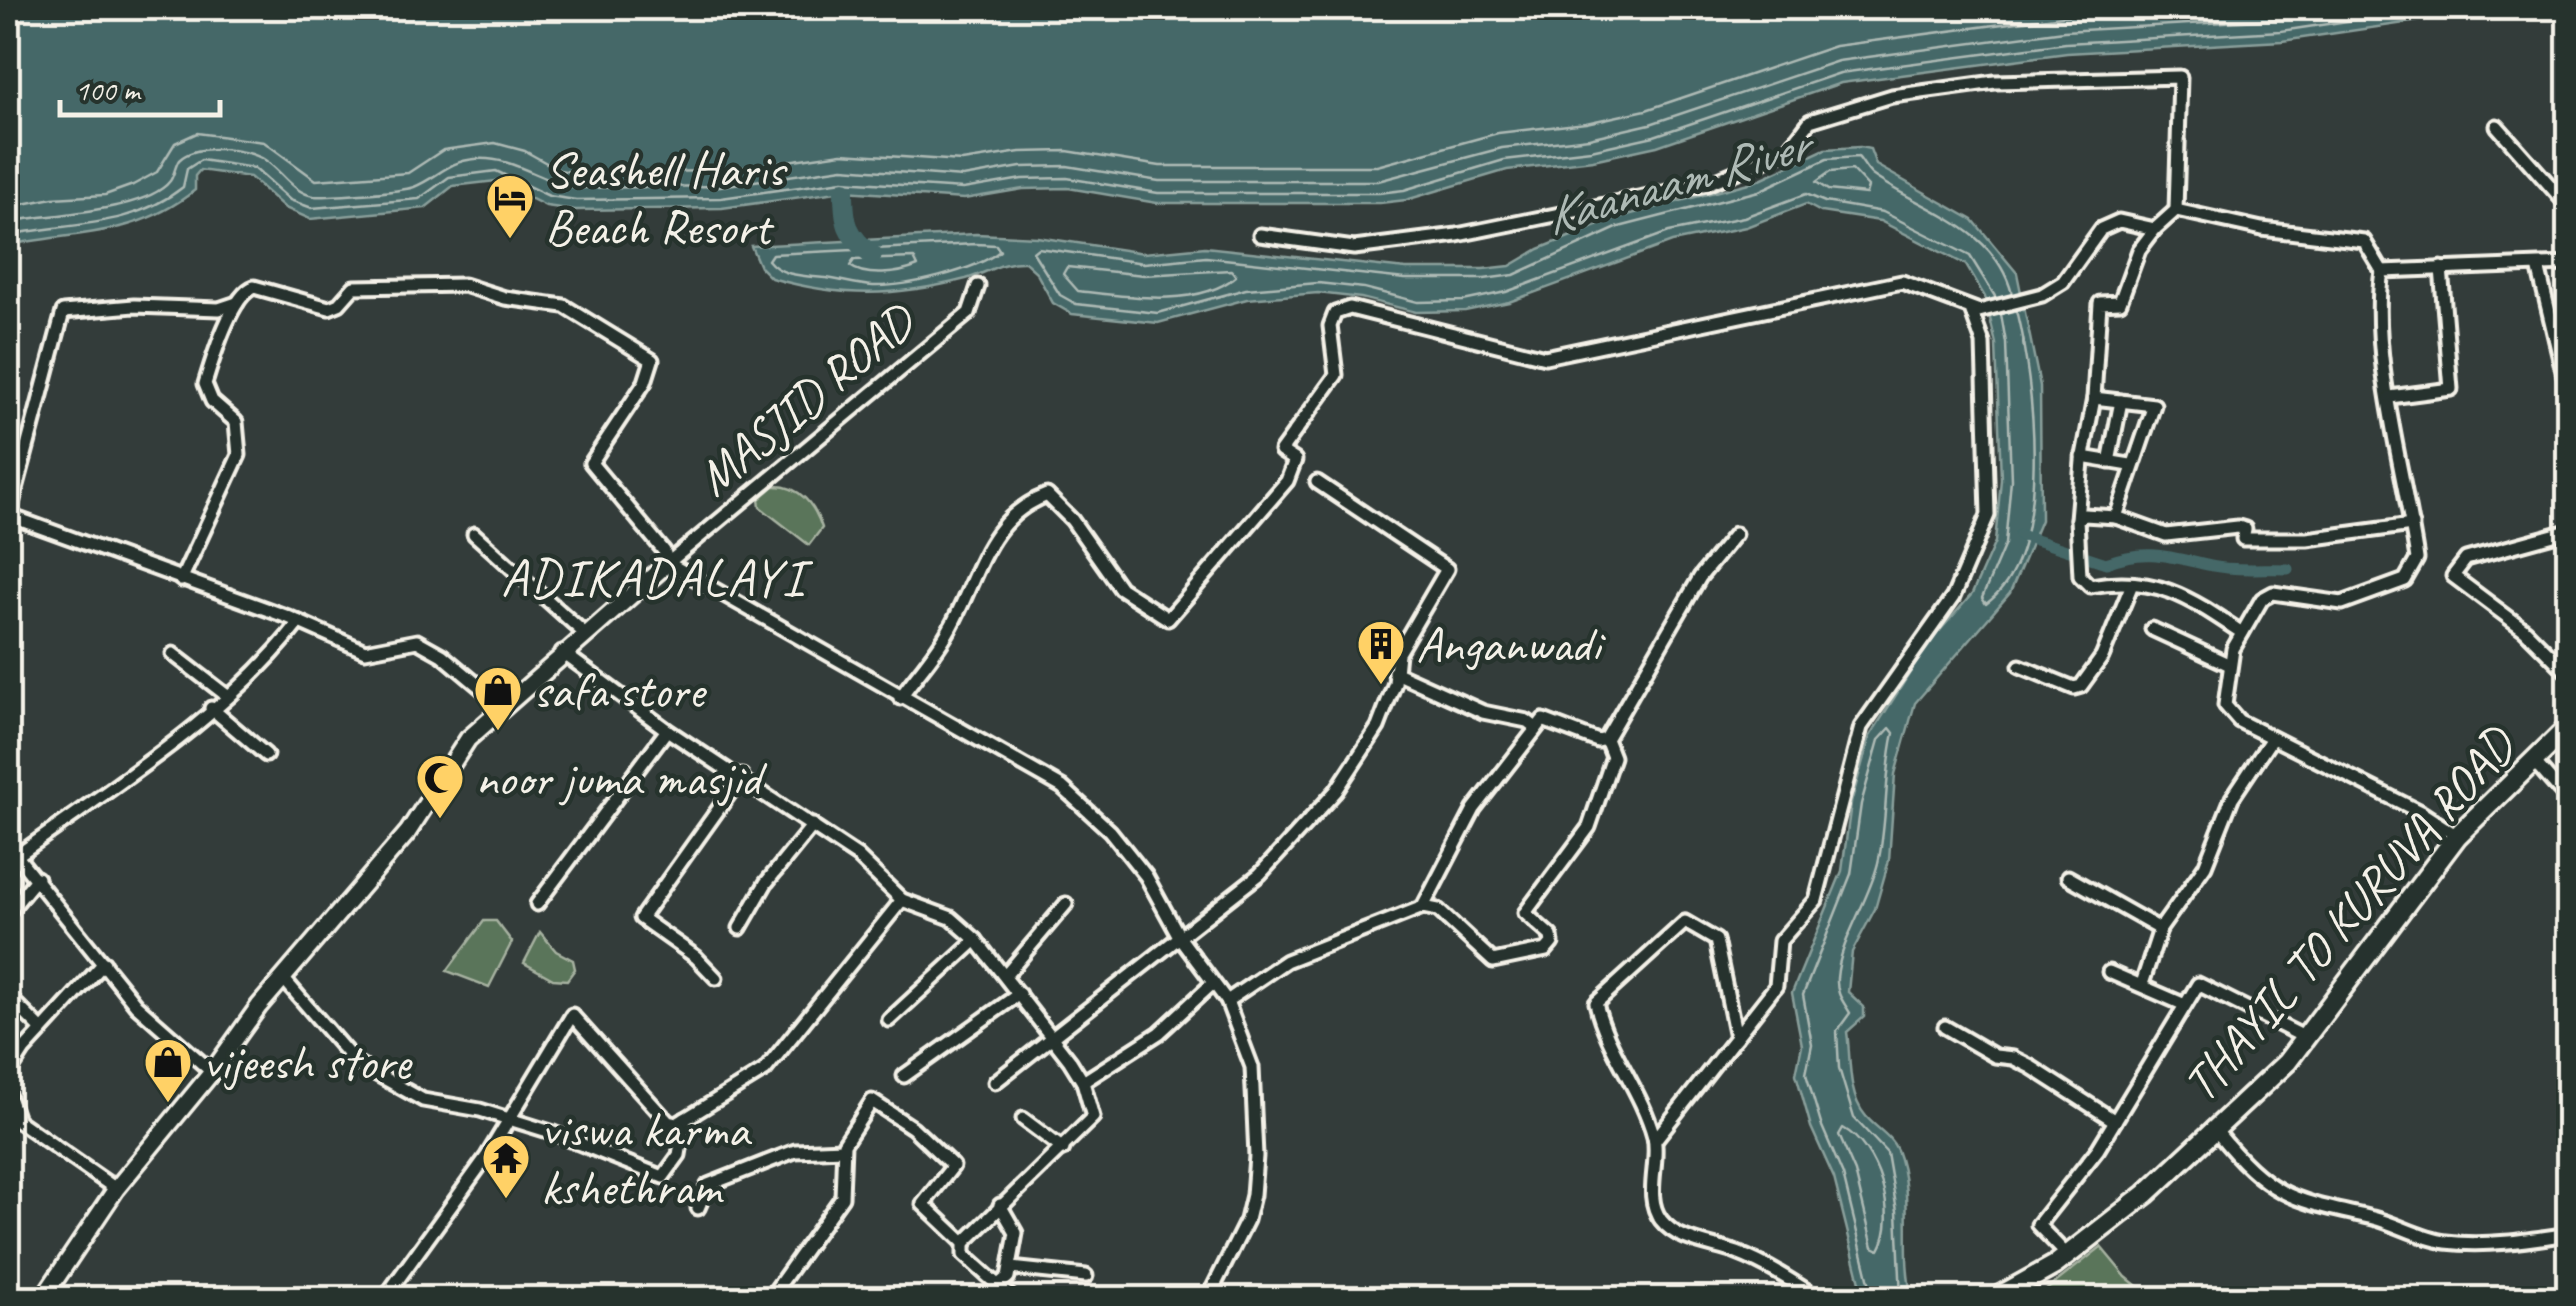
<svg xmlns="http://www.w3.org/2000/svg" width="2576" height="1306" font-family="Caveat,sans-serif">
  <style>
    .green { fill: #5a745a; stroke: #a7b2a1; stroke-width: 2.5 }
    .water { fill: #446868; stroke: #8a9f9b; stroke-width: 2.5 }
    .lines { fill: none; stroke-linecap: round; stroke-linejoin: round }
    .shore { stroke: #aebab5; stroke-width: 2.5 }
    .canal { stroke: #446868; stroke-width: 11 }
    .river { stroke: #446868; stroke-width: 20 }
    .minor-casing { stroke: #f4f1e8; stroke-width: 19 }
    .tertiary-casing { stroke: #f4f1e8; stroke-width: 22 }
    .secondary-casing { stroke: #f4f1e8; stroke-width: 25 }
    .minor { stroke: #26332d; stroke-width: 11 }
    .tertiary { stroke: #26332d; stroke-width: 15 }
    .secondary { stroke: #26332d; stroke-width: 18 }
    .labels { text-anchor: middle; dominant-baseline: central; stroke-width: 9; stroke-linejoin: round; paint-order: stroke }
    .poi-label { font-size: 50px; fill: #f4f1e8; stroke: #26332d; text-anchor: start }
    .street-label { font-size: 50px; fill: #f4f1e8; stroke: #26332d }
    .water-label { font-size: 52px; font-style: italic; fill: #aebab5; stroke: #26332d }
    .neighbourhood-label { font-size: 52px; letter-spacing: 2.5px; fill: #f4f1e8; stroke: #26332d }
  </style>
  <rect width="100%" height="100%" fill="#333c3a"/>
  <filter id="ink" filterUnits="userSpaceOnUse"><feTurbulence type="fractalNoise" baseFrequency=".01" numOctaves="2"/><feDisplacementMap in="SourceGraphic" scale="20" xChannelSelector="R" yChannelSelector="G"/><feConvolveMatrix kernelMatrix="1 2 1 2 8 2 1 2 1" color-interpolation-filters="sRGB"/></filter>
  <g filter="url(#ink)">
    <g class="green">
      <path d="M774 486C800 485 815 506 822 528L809 545 760 507 759 499Z"/>
      <path d="M484 921H496L512 942 489 987 447 971Z"/>
      <path d="M540 932 556 951 573 960 575 969 567 980 553 979 524 963Z"/>
      <path d="M2101 1247 2126 1277 2152 1298H2036Z"/>
    </g>
    <g class="water">
      <path d="M8 8H2507L2282 41 2067 53 1841 83 1657 146 1593 160 1507 170 1406 200 1380 203H1157L1068 188 1023 189 964 199 844 191 722 208 575 210 546 206 496 181 453 186 425 208 310 219 285 208 250 177 200 170 195 176V190C136 238 77 231 8 245Z"/>
      <path d="M1860 147 1870 149 1876 165 1973 220 2017 273 2040 386 2041 520 2010 593 1915 703 1895 774 1889 860 1875 909 1852 952 1848 992 1864 1007V1017L1847 1032C1851 1058 1847 1093 1865 1115 1874 1127 1891 1135 1897 1150 1915 1196 1900 1250 1912 1298H1864L1834 1178 1811 1127 1796 1074 1802 1045 1792 993 1842 871 1851 803 1870 736 1928 644 1972 594 1995 542 2001 479 1996 344 1985 297 1966 265 1880 221 1821 212 1806 204 1746 227 1672 242 1509 302 1465 311 1416 312 1361 298 1318 293 1247 299 1158 323 1072 314 1053 303 1036 272 1025 262C1002 261 987 273 966 279 896 297 841 298 771 278L760 267 751 246 976 234 1037 237 1144 253 1205 247 1406 269H1483L1510 266 1539 249 1616 218 1756 181 1825 149Z"/>
    </g>
    <g class="lines">
      <g class="shore">
        <path d="M1852 170 1868 187 1866 194 1828 190 1816 182 1830 172Z"/>
        <path d="M8 207 53 198 105 195 133 185 157 172 175 143 197 133 264 142 316 180 408 173 443 150 495 143 525 151 559 170 578 173 718 171 842 153 962 161 1020 152 1067 151 1160 166H1377L1498 133 1586 123 1646 110 1835 46 2063 16 2225 8"/>
        <path d="M8 222C46 214 146 212 170 181 174 176 175 166 179 160 196 143 246 148 265 160 282 171 293 193 314 196 329 197 400 192 414 187 437 178 448 161 475 159 515 156 539 182 577 188L720 186 843 168 963 177 1021 167 1067 166 1159 181H1378L1502 148 1589 138 1650 124 1838 61 2064 31 2279 19 2340 8"/>
        <path d="M8 235C68 223 132 228 183 187L187 169 201 160 254 168 290 200 312 208 419 199 449 177 496 171 549 196 576 200 721 198 843 181 963 189 1022 179 1067 178 1158 193H1379L1404 190 1504 160 1591 150 1654 136 1840 73 2066 43 2281 31 2434 8"/>
        <path d="M976 244 996 245 1000 251C975 271 906 287 873 286 857 285 841 280 826 278 806 276 781 277 768 260L772 254Z"/>
        <path d="M914 258 918 266C899 274 866 278 850 266L854 260Z"/>
        <path d="M1067 267 1144 275 1231 270 1236 276C1199 309 1123 296 1078 291L1063 274Z"/>
        <path d="M1996 298 1970 256 1883 212 1825 202 1806 194 1744 217 1669 232 1506 292 1463 301 1418 302 1364 288 1318 283 1246 289 1158 313 1076 304 1060 295 1033 252 1038 248 1144 263 1206 257 1405 279H1484L1514 275 1619 227 1759 191 1827 159 1858 157C1863 162 1866 170 1872 175 1921 210 1995 226 2012 294"/>
        <path d="M2001 314 2006 343 2011 480 2005 544 1982 598 1986 604C2055 554 2034 382 2016 310"/>
        <path d="M1843 1128C1878 1147 1899 1215 1879 1250L1873 1247 1855 1172 1839 1135Z"/>
        <path d="M1873 1298 1843 1175 1821 1124 1806 1074 1812 1044 1803 995 1851 874 1861 804 1879 740 1890 728 1894 733C1884 776 1888 820 1878 863 1868 903 1840 940 1837 978 1836 994 1843 1001 1850 1013L1837 1031 1839 1068 1854 1118 1887 1153 1897 1211 1901 1298"/>
      </g>
      <path class="canal" d="M2020 535 2106 563C2145 548 2168 556 2207 565 2232 571 2262 568 2288 569"/>
      <path class="river" d="M844 191C844 222 846 235 872 255"/>
      <g class="minor-casing">
        <g id="minor">
          <path d="M2497 126 2568 206"/>
          <path d="M2155 229 2139 250 2120 302 2100 303 2094 398 2154 405 2116 517 2084 515 2077 519 2080 576 2090 586C2156 574 2190 598 2242 633"/>
          <path d="M1260 235 1354 248 1457 235 1707 184 1788 150 1810 121 1892 96 1995 82 2180 77 2176 210"/>
          <path d="M2538 266 2568 392"/>
          <path d="M2382 271C2369 354 2405 474 2417 559L2405 580 2342 603 2273 593 2262 599 2233 649 2225 705 2239 721 2422 813 2457 836"/>
          <path d="M2390 397 2451 389 2441 268"/>
          <path d="M2082 457 2130 465"/>
          <path d="M2109 462 2121 401"/>
          <path d="M10 516 288 617 365 651 417 641 442 655 504 707"/>
          <path d="M2116 517 2166 535 2238 527 2245 529 2243 539H2307L2412 525"/>
          <path d="M8 519 63 312 134 306 219 309 237 303"/>
          <path d="M2077 519 2082 461 2094 398"/>
          <path d="M2568 531 2466 559 2453 576 2525 630 2568 673"/>
          <path d="M474 534 584 633"/>
          <path d="M668 563 1062 787 1110 831 1146 876 1180 938 1227 1001 1252 1067 1256 1156 1253 1195 1247 1220 1208 1298"/>
          <path d="M668 563 969 313 978 286"/>
          <path d="M181 580 239 455 236 422 212 401 205 384C212 361 231 295 254 287L329 308 339 304 354 287 464 285 505 298 564 306 652 360 645 382 591 463 664 551 668 563"/>
          <path d="M2152 629 2230 665"/>
          <path d="M562 652 667 730 857 856 902 900 951 918 976 940 1070 1061 1083 1082 1093 1117 964 1243"/>
          <path d="M173 654 226 695"/>
          <path d="M2020 666 2074 688 2081 686 2102 657 2132 584"/>
          <path d="M1394 672 1483 712 1527 721 1536 728"/>
          <path d="M900 698C916 675 937 653 950 628 979 576 986 518 1047 495L1072 520 1120 588 1168 619 1287 481 1295 460 1281 451 1336 375 1330 326 1335 313 1350 308 1545 357 1902 282 1979 311 2042 295 2063 282 2101 229 2119 221 2155 229 2176 210 2262 229 2364 241 2382 271 2568 264"/>
          <path d="M211 708 266 755"/>
          <path d="M2532 759 2568 800"/>
          <path d="M8 845 136 1005 212 1072"/>
          <path d="M18 855C114 785 226 717 299 622"/>
          <path d="M2068 877 2160 929"/>
          <path d="M537 904 667 730"/>
          <path d="M1423 907 1438 910 1493 961 1546 950 1552 943 1551 936 1525 913 1589 827 1613 757 1606 739"/>
          <path d="M8 913 37 878"/>
          <path d="M740 928 766 883 813 825"/>
          <path d="M2109 972 2185 1005"/>
          <path d="M1005 976 1066 904"/>
          <path d="M283 978 355 1062 423 1100 480 1110 551 1132 663 1177 679 1155 685 1119"/>
          <path d="M716 978 696 957 641 918 742 776"/>
          <path d="M2142 984 2160 929 2205 866 2232 798 2272 738"/>
          <path d="M8 996 42 1030"/>
          <path d="M1227 1001 1286 961 1423 907 1474 809 1543 720 1598 741 1606 739 1700 577 1735 534"/>
          <path d="M889 1020 976 940"/>
          <path d="M1945 1027 1995 1056 2013 1058 2031 1067 2115 1121"/>
          <path d="M8 1075 24 1050 104 963"/>
          <path d="M904 1076 1019 994"/>
          <path d="M995 1082 1260 874 1336 791 1378 727 1395 683 1398 653 1447 569 1317 482"/>
          <path d="M1083 1082 1159 1033 1212 984"/>
          <path d="M8 1094 17 1120 116 1189"/>
          <path d="M1023 1119 1063 1149"/>
          <path d="M2217 1132C2271 1199 2294 1200 2373 1218 2397 1224 2421 1239 2446 1242 2486 1247 2529 1240 2568 1234"/>
          <path d="M1655 1140 1736 1037"/>
          <path d="M698 1208 708 1185 795 1151 843 1149"/>
          <path d="M2068 1256 2038 1225 2098 1149 2198 984 2306 1038"/>
          <path d="M1011 1268 1086 1276"/>
          <path d="M997 1286 1008 1277 1016 1233 1000 1205"/>
          <path d="M389 1298 391 1289 487 1156 572 1015 668 1122 677 1124 765 1070 902 900"/>
          <path d="M770 1298 842 1197 844 1144 872 1101 913 1128 953 1166 923 1204 964 1243V1255L1012 1298"/>
          <path d="M1818 1298C1792 1281 1766 1264 1737 1253 1712 1244 1678 1242 1661 1220 1643 1197 1660 1162 1654 1137 1641 1089 1607 1051 1596 1003L1685 922 1716 940 1736 1037 1776 986 1780 941 1816 900 1861 727 1953 597 1988 515 1983 343 1972 312"/>
        </g>
      </g>
      <g class="tertiary-casing">
        <path id="tertiary" d="M43 1298 116 1189 212 1072 259 1006 408 832 468 739 668 563"/>
      </g>
      <g class="secondary-casing">
        <path id="secondary" d="M1996 1298 2055 1265 2146 1194 2287 1062 2457 836 2568 727"/>
      </g>
      <use href="#minor" class="minor"/>
      <use href="#tertiary" class="tertiary"/>
      <use href="#secondary" class="secondary"/>
    </g>
  </g>
  <defs>
    <g id="hotel-pin" transform="scale(2.5)"><path d="M0 17L-7.5 6A9.5 9.5 0 1 1 7.5 6Z" fill="#ffd166" stroke="#26332d"/><path d="M-6-4.5h1.5V1H6V5H4.5V3h-9V5H-6ZM-4 0a1.8 1.8 0 1 1 3.6 0ZM.5 0V-2.5h3Q6-2.5 6 0Z" fill="#111"/></g>
    <g id="building-pin" transform="scale(2.5)"><path d="M0 17L-7.5 6A9.5 9.5 0 1 1 7.5 6Z" fill="#ffd166" stroke="#26332d"/><path d="M-4-6H4V6H1V3H-1V6H-4ZM-2.5-4.3h1.7v1.8h-1.7ZM.8-4.3h1.7v1.8H.8ZM-2.5-1h1.7V.8h-1.7ZM.8-1h1.7V.8H.8Z" fill="#111"/></g>
    <g id="shop-pin" transform="scale(2.5)"><path d="M0 17L-7.5 6A9.5 9.5 0 1 1 7.5 6Z" fill="#ffd166" stroke="#26332d"/><path d="M-5-2.5h2.3a2.7 3.5 0 0 1 5.4 0H5L5.5 6h-11ZM-1.5-2.5h3a1.5 2.3 0 0 0-3 0Z" fill="#111"/></g>
    <g id="mosque-pin" transform="scale(2.5)"><path d="M0 17L-7.5 6A9.5 9.5 0 1 1 7.5 6Z" fill="#ffd166" stroke="#26332d"/><path d="M3.5-4.9A6 6 0 1 0 3.5 4.9A5 5 0 1 1 3.5-4.9Z" fill="#111"/></g>
    <g id="temple-pin" transform="scale(2.5)"><path d="M0 17L-7.5 6A9.5 9.5 0 1 1 7.5 6Z" fill="#ffd166" stroke="#26332d"/><path d="M0-6L5-2H3V0L6.5 2.5H4V6H1.5V3h-3V6H-4V2.5H-6.5L-3 0V-2H-5Z" fill="#111"/></g>
  </defs>
  <g fill-rule="evenodd">
    <use href="#hotel-pin" x="510" y="198"/>
    <use href="#building-pin" x="1381" y="644"/>
    <use href="#shop-pin" x="498" y="690"/>
    <use href="#mosque-pin" x="440" y="778"/>
    <use href="#shop-pin" x="168" y="1062"/>
    <use href="#temple-pin" x="506" y="1158"/>
  </g>
  <g class="labels">
    <g class="poi-label">
      <text x="545" y="169">Seashell Haris<tspan x="545" dy="58">Beach Resort</tspan></text>
      <text x="1416" y="644">Anganwadi</text>
      <text x="533" y="690">safa store</text>
      <text x="475" y="778">noor juma masjid</text>
      <text x="203" y="1062">vijeesh store</text>
      <text x="541" y="1129">viswa karma<tspan x="541" dy="58">kshethram</tspan></text>
    </g>
    <g class="street-label">
      <text transform="translate(805 400) rotate(-40)">MASJID ROAD</text>
      <text transform="translate(2348 915) rotate(-49)">THAYIL TO KURUVA ROAD</text>
    </g>
    <g class="water-label">
      <text transform="translate(1676 181) rotate(-16)">Kaanaam River</text>
    </g>
    <g class="neighbourhood-label">
      <text x="653" y="578">ADIKADALAYI</text>
    </g>
  </g>
  <rect width="2576" height="1306" fill="none" stroke="#26332d" stroke-width="40"/>
  <rect x="20" y="20" width="2536" height="1266" fill="none" stroke="#f4f1e8" stroke-width="4" filter="url(#ink)"/>
  <path d="M60 100v15h160v-15" fill="none" stroke="#f4f1e8" stroke-width="5"/>
  <text x="75" y="100" font-size="30" fill="#f4f1e8" stroke="#26332d" stroke-width="8" paint-order="stroke">100 m</text>
</svg>
